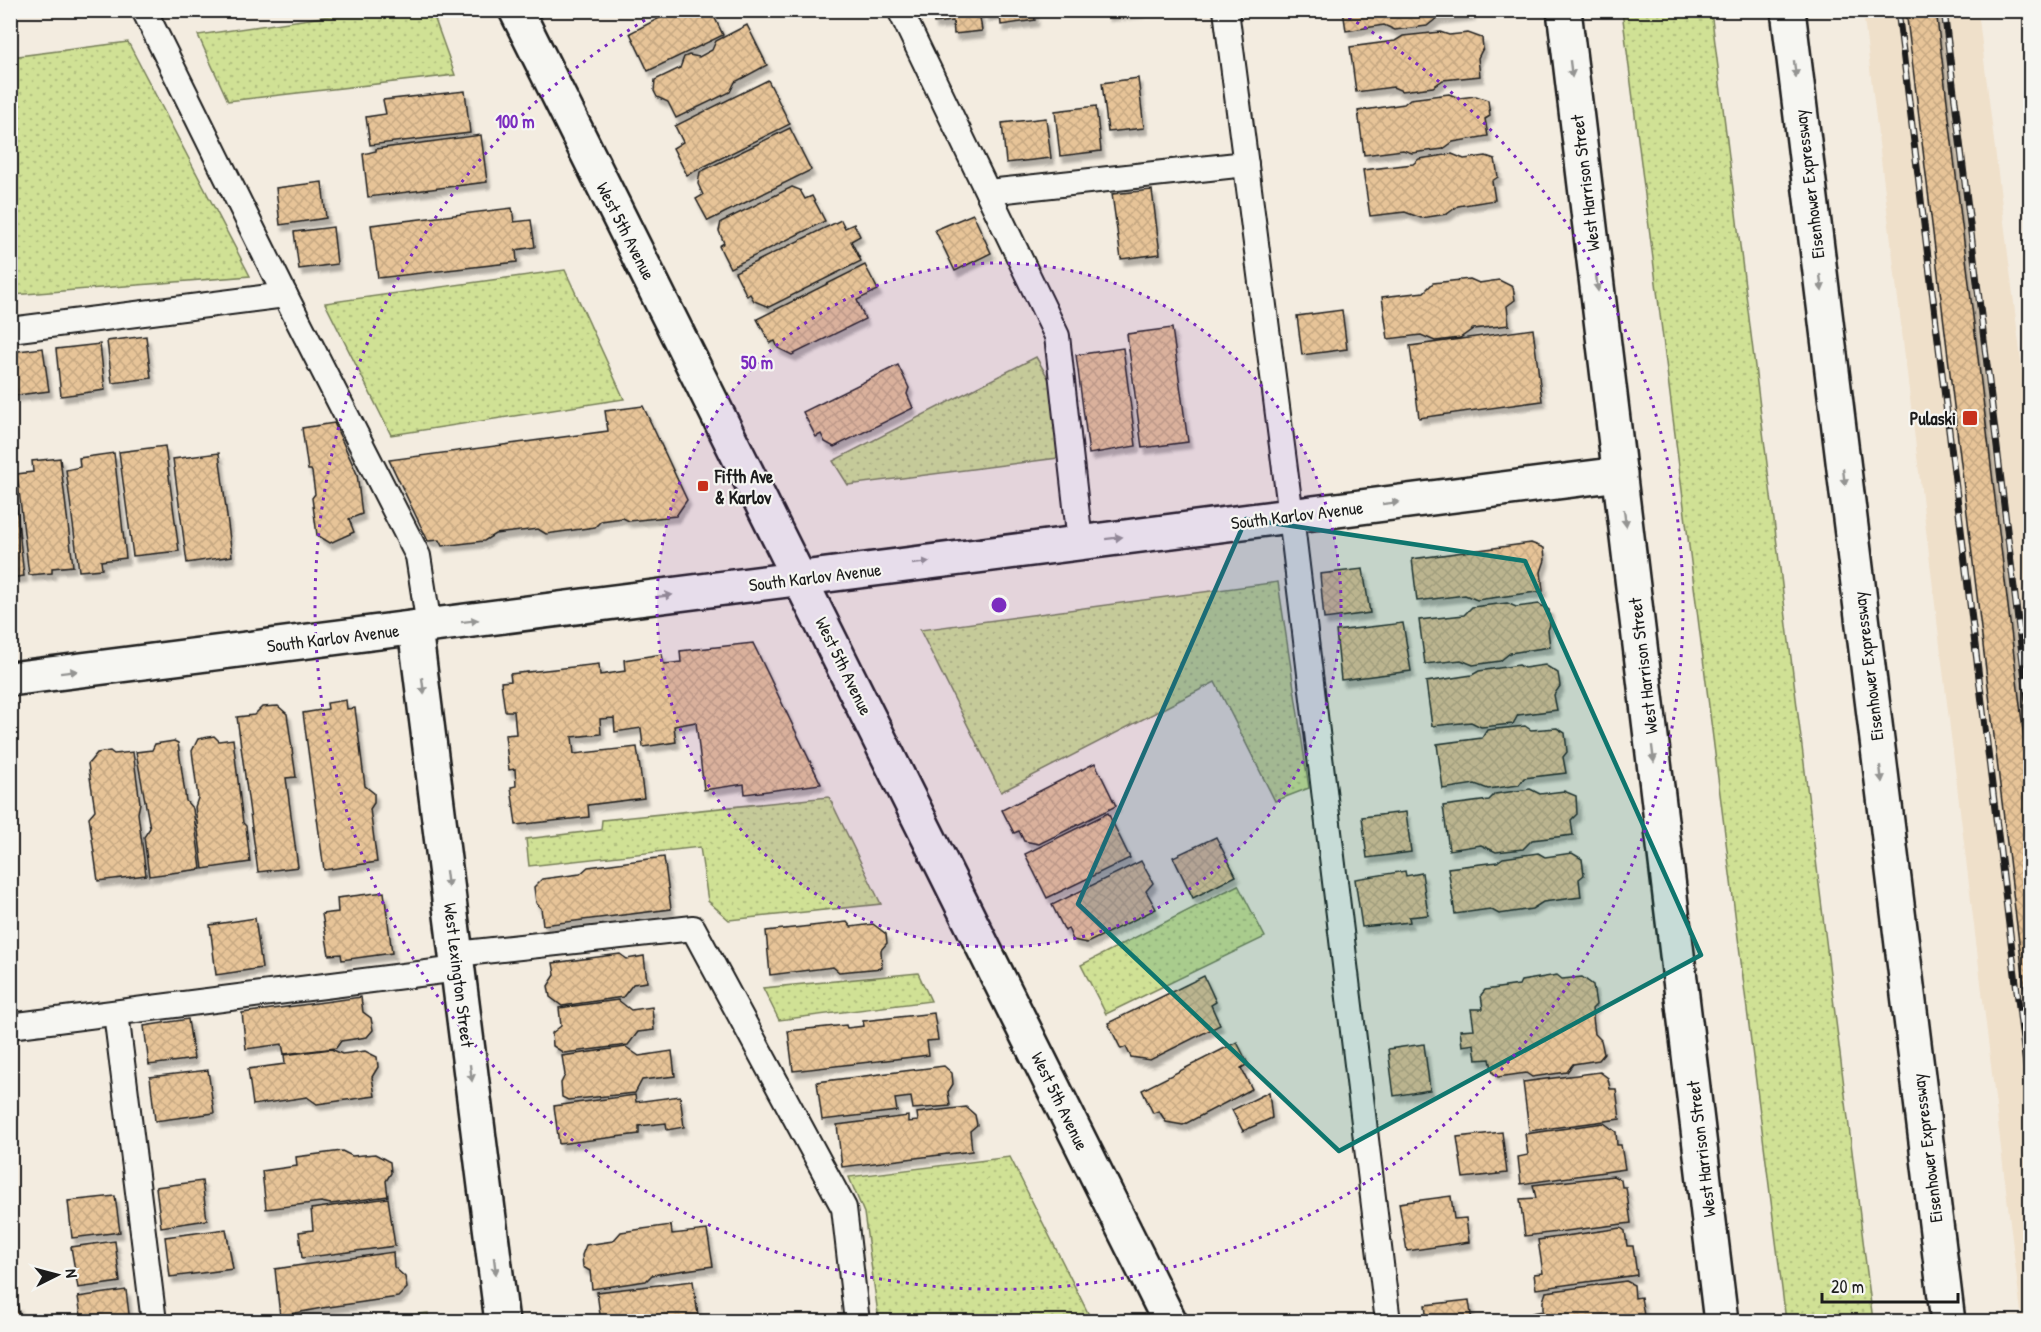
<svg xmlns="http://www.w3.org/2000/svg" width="2041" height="1332" font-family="'Patrick Hand',sans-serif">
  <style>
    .built { fill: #efe0ca }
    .grass { fill: url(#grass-dots); stroke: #767e58; stroke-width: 1.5 }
    .building { fill: url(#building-cross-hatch); stroke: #1c1c1c; stroke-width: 1.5; filter: url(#shadow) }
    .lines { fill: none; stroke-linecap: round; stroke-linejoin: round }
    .service-casing { stroke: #1c1c1c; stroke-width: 28 }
    .minor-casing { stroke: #1c1c1c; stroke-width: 38 }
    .tertiary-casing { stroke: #1c1c1c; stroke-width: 38 }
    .motorway-casing { stroke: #1c1c1c; stroke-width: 38 }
    .service { stroke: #f6f6f2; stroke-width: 24 }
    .minor { stroke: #f6f6f2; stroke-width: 33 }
    .tertiary { stroke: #f6f6f2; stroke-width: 33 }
    .motorway { stroke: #f6f6f2; stroke-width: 33 }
    .rail-casing { stroke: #1c1c1c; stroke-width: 7 }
    .rail { stroke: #f6f6f2; stroke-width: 4.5; stroke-dasharray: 14; stroke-linecap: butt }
    .oneway { fill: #949492 }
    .marked { fill: #0f766e; fill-opacity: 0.2; stroke: #0f766e; stroke-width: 4.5; stroke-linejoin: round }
    .ring { fill: none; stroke: #7b2cbf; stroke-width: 3; stroke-dasharray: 3 6 }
    .poi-dot { fill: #c8321e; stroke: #f6f6f2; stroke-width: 2 }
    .labels { text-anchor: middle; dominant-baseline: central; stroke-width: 4.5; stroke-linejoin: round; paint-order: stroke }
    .street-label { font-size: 18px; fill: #1c1c1c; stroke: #f6f6f2 }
    .poi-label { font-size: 18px; font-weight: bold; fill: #1c1c1c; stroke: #f6f6f2; text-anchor: end }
    .centre { fill: #7b2cbf; stroke: #f6f6f2; stroke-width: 3 }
    .ring-label { font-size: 18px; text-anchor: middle; font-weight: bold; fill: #7b2cbf; stroke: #f6f6f2; stroke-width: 4.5; stroke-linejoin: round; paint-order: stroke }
  </style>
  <defs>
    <pattern id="grass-dots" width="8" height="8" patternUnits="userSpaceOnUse" patternTransform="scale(1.5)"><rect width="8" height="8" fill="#d0e195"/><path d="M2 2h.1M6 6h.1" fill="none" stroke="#b2c080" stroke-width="1.8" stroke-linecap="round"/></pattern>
    <pattern id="building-cross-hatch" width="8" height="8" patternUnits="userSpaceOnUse" patternTransform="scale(1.5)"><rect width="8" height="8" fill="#e7c498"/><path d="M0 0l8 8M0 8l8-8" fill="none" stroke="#c6a882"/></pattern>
    <filter id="shadow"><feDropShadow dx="3.5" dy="6" stdDeviation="1.5" flood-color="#0004"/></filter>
  </defs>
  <rect width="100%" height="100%" fill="#f3ece0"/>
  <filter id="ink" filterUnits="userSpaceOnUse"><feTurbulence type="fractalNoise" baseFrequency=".0167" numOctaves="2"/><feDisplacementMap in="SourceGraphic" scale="12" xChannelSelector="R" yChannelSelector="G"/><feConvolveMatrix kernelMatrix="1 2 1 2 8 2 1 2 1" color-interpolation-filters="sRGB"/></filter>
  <g filter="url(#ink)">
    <path class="built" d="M1863 11H1978L2030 433V1321H2022Z"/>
    <g class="grass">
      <path d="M364 11H432L455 75 228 101 198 35Z"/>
      <path d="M1622 11H1711L1873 1321H1786Z"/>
      <path d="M128 42 250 276 13 295 10 269 11 57Z"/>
      <path d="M565 270 624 399 391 435 325 303Z"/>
      <path d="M1036 357 1050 381 1058 458 848 485 833 461Z"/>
      <path d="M1278 582 1309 788 1275 801 1215 682 1001 792 920 630Z"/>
      <path d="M829 797 881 904 729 920 708 901 700 847 529 866 526 839 601 830 602 820Z"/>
      <path d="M1238 885 1265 937 1106 1014 1081 965Z"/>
      <path d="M918 973 931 1001 779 1020 763 988Z"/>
      <path d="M1010 1157 1092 1321H879L864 1213 849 1177Z"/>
      <path d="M428 1313 429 1321H355Z"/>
    </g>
    <g class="building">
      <path d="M675 10H711L723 35 648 71 630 33Z"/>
      <path d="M932 10H979L982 31 954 34 953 21 934 23Z"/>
      <path d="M985 10H1034L1035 20 1001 25 1000 14 985 15Z"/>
      <path d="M1106 10H1140V11L1107 15Z"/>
      <path d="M1343 10H1471V14L1437 18 1427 26 1395 30 1384 25 1346 31Z"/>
      <path d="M1906 10H1936L2030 788V1033Z"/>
      <path d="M747 25 767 65 735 82 730 92 676 118 668 102 657 97 654 91 655 80 680 68 684 57 689 55 699 57 712 50 716 41Z"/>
      <path d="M1440 32 1449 35 1468 33 1482 38 1483 48 1478 58 1480 76 1443 80 1433 87 1402 91 1393 87 1356 92 1350 47 1395 41 1403 36Z"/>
      <path d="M1138 78 1144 128 1108 132 1102 83Z"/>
      <path d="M768 80 790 124 687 175 673 148 683 142 675 126Z"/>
      <path d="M465 91 470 133 370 145 366 117 386 114 383 100Z"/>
      <path d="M1449 94 1459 98 1476 96 1488 100 1490 116 1485 119 1488 136 1453 142 1443 149 1412 153 1403 150 1364 155 1358 111 1404 104 1410 99Z"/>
      <path d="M1096 106 1101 151 1060 156 1055 111Z"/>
      <path d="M1046 118 1051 158 1006 163 1002 123Z"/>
      <path d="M790 128 811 170 708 221 696 199 703 195 698 184 700 172Z"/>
      <path d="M481 135 487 182 368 197 363 154 376 151V149Z"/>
      <path d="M1452 154 1464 159 1486 156 1495 159 1498 177 1492 181 1495 200 1458 206 1447 214 1421 218 1405 212 1370 216 1363 170 1413 164 1419 159Z"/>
      <path d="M322 182 326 218 280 225 276 188Z"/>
      <path d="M792 187 800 190 805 199 812 196 825 221 730 268 719 246 724 243 719 231 721 222Z"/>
      <path d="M1152 190 1160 254 1121 259 1112 194Z"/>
      <path d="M512 208 514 222 531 220 535 247 516 250 517 262 378 278 371 225Z"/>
      <path d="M973 214 991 253 955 271 935 230Z"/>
      <path d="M841 220 845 228 854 224 860 236 851 241 861 261 769 307 754 301 750 294 747 296 735 272Z"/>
      <path d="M333 227 337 264 299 269 294 232Z"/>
      <path d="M865 265 878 290 857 300 865 319 792 355 778 348 775 341 770 343 757 319Z"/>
      <path d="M1470 279 1479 283 1499 280 1513 287 1515 300 1507 306 1509 325 1473 329 1460 338 1435 341 1421 335 1388 339 1382 297 1424 292 1433 283Z"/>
      <path d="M1342 310 1347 349 1302 355 1297 316Z"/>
      <path d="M1172 328 1188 442 1142 448 1127 334Z"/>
      <path d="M1533 329 1542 401 1419 418 1410 346Z"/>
      <path d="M146 336 151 378 112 383 107 341Z"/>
      <path d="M100 344 105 390 61 396 56 349Z"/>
      <path d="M43 348 49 391 10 396V352Z"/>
      <path d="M1123 348 1136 446 1089 454 1076 355Z"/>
      <path d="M898 365 909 388 907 394 913 408 834 447 825 442 821 434 816 437 803 412Z"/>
      <path d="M643 406 687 500 676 516 629 521 623 518 601 521 595 527 546 534 538 529 495 534 484 541 442 546 439 540 428 541 389 460 608 431 605 411Z"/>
      <path d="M334 423 357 474 362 514 349 519 354 532 330 543 317 535 312 498 315 494 312 472 311 470H308L302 428Z"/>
      <path d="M165 446 179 551 133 556 119 452Z"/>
      <path d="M114 453 126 558 101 561 102 569 79 571 66 470 80 467 79 458Z"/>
      <path d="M219 453 232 556 187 563 173 459Z"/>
      <path d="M60 458 73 566 52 568V573L29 575 17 474 33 472 32 461Z"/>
      <path d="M10 475H13L24 576 10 578Z"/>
      <path d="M1531 543 1544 548 1545 560 1541 572 1543 591 1477 600 1465 595 1417 601 1412 559Z"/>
      <path d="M1363 569 1370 613 1324 619 1320 574Z"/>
      <path d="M1507 603 1516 607 1539 604 1549 610 1550 625 1548 630 1550 647 1510 653 1500 661 1473 665 1461 660 1425 664 1419 620 1464 615 1472 607Z"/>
      <path d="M1403 623 1411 671 1341 680 1336 631Z"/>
      <path d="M753 643 821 784 745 794 744 784 704 790 696 722 674 726 676 742 643 747 641 728 615 732 614 718 600 719 601 734 572 737 574 754 637 747 644 798 588 805 589 817 516 825 511 787 516 786 515 769 509 770 505 735 516 734 514 711H505L501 682 511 681 510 674 599 664 600 675 625 671 624 660 662 654 664 664 681 662 680 651Z"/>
      <path d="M1519 665 1524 668 1545 665 1558 673 1560 686 1554 695 1557 710 1518 715 1513 724 1481 727 1471 722 1432 726 1426 682 1472 675 1479 671Z"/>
      <path d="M346 700 347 709 355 708 365 786 374 793V803L370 809 377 862 324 870 303 713 328 709 327 703Z"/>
      <path d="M278 706 287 714 296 777 286 778 298 867 258 872 237 717 254 715 262 707Z"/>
      <path d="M1525 726 1531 730 1557 728 1565 733 1567 752 1563 757 1566 773 1524 778 1519 785 1488 789 1475 784 1443 789 1437 744 1482 738 1487 730Z"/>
      <path d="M214 736 219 741 233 739 243 823 246 826 250 862 203 869 195 807 198 798 192 751 198 739Z"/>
      <path d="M174 741 178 743 186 801 193 809 201 869 149 876 144 837 150 828 136 752 152 750 155 744Z"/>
      <path d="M110 751 114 754 133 752 140 803 138 813 146 875 98 881 89 817 95 810 88 764 97 753Z"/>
      <path d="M1095 763 1116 806 1039 844 1024 841 1019 831 1014 833 1002 810Z"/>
      <path d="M1530 789 1540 794 1564 791 1576 796 1577 814 1571 820 1573 835 1532 840 1523 849 1496 852 1481 845 1449 850 1443 806 1489 800 1495 794Z"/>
      <path d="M1406 812 1411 852 1367 858 1362 817Z"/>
      <path d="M1108 813 1130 858 1047 898 1025 854Z"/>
      <path d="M1216 837 1236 876 1193 898 1173 857Z"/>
      <path d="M1538 853 1545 857 1572 853 1582 859 1584 875 1579 879 1581 897 1543 902 1532 909 1499 914 1490 909 1455 914 1448 868 1497 862 1503 858Z"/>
      <path d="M664 857 671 909 543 925 541 908 536 903 534 887 542 879 580 874 588 867Z"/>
      <path d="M1141 861 1153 883 1146 891 1156 909 1087 943 1073 940 1068 928 1065 931 1052 905Z"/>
      <path d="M1405 871 1406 876 1422 873 1428 915 1409 917 1410 922 1362 927 1355 879Z"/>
      <path d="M384 892 392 953 342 960 341 954 329 955 322 914 338 912 337 898Z"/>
      <path d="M255 918 262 968 216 975 210 925Z"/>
      <path d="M847 922 851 927 873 924 886 934 887 943 881 950 882 968 839 972 833 967 770 975 766 931Z"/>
      <path d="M620 954 627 959 644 956 647 982 633 984 623 997 562 1006 550 997 548 986 555 975 553 963Z"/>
      <path d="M1557 975 1562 979 1582 977 1593 985 1596 1005 1592 1009 1595 1034 1601 1040 1604 1054 1599 1060 1573 1064 1567 1072 1532 1077 1526 1073 1498 1077 1493 1073 1490 1059 1476 1060 1474 1044 1462 1046 1460 1030 1474 1029 1471 1009H1483L1481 995 1485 990 1519 985 1521 981Z"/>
      <path d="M1204 976 1216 1002 1211 1005 1220 1025 1150 1060 1131 1057 1126 1047 1121 1049 1108 1023Z"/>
      <path d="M361 997 363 1012 371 1018 373 1030 367 1037 341 1041 336 1048 284 1054 282 1044 246 1049 242 1013Z"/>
      <path d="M618 1000 631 1010 652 1007 654 1030 638 1032 628 1045 564 1053 553 1046 552 1033 561 1026 559 1008Z"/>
      <path d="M934 1013 938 1040 927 1041 929 1055 793 1071 788 1031 846 1025 847 1028 864 1026 863 1021Z"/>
      <path d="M188 1019 194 1059 149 1065 144 1026Z"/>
      <path d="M1237 1042 1248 1064 1241 1068 1252 1089 1183 1125 1166 1122 1159 1111 1153 1113 1142 1090Z"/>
      <path d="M1424 1044 1430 1090 1394 1096 1388 1049Z"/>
      <path d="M626 1047 639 1056 672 1051 675 1076 642 1080 635 1093 568 1100 562 1097 561 1083 565 1075 562 1056Z"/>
      <path d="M331 1049 342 1054 365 1051 377 1057 378 1067 372 1077 375 1096 317 1104 307 1097 253 1105 248 1069 285 1064 284 1055Z"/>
      <path d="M944 1066 952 1073 953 1084 948 1092 950 1106 913 1109 911 1097 895 1099 897 1111 822 1120 817 1082Z"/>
      <path d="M208 1070 214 1113 155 1121 150 1077Z"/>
      <path d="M1600 1072 1608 1078 1610 1089H1616L1620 1119 1529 1131 1523 1082Z"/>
      <path d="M1269 1092 1272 1118 1243 1131 1232 1110Z"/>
      <path d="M635 1095 636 1102 680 1096 684 1127 667 1130 666 1123 639 1126V1134L559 1144 554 1106Z"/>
      <path d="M966 1107 975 1115 977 1125 970 1131 972 1151 842 1167 837 1125 908 1116V1122L918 1121 917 1113Z"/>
      <path d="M1604 1123 1616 1132 1617 1145H1621L1625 1169 1521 1184 1518 1157 1528 1155 1525 1134Z"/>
      <path d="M1502 1132 1507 1173 1463 1178 1457 1137Z"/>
      <path d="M342 1151 352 1156 375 1154 390 1162 391 1173 386 1181 388 1196 331 1204 321 1202 266 1209 262 1171 297 1166 296 1157Z"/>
      <path d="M1613 1176 1621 1180 1622 1187H1626L1631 1223 1525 1236 1520 1199 1536 1198 1533 1185Z"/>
      <path d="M202 1181 207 1220 161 1227 156 1187Z"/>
      <path d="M115 1196 120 1232 72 1238 68 1201Z"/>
      <path d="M1451 1196 1454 1219 1466 1218 1469 1242 1407 1251 1399 1203Z"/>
      <path d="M388 1198 395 1246 302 1258 299 1232 313 1230 311 1209Z"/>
      <path d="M671 1225 672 1234 707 1230 713 1266 652 1275 646 1281 592 1289 590 1271 583 1267 582 1255 586 1245 613 1241 621 1232Z"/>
      <path d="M1621 1228 1625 1231 1627 1246H1633L1637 1275 1536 1289 1534 1274 1543 1273 1538 1240Z"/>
      <path d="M226 1229 233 1269 170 1277 165 1237Z"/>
      <path d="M115 1241 120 1282 78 1288 71 1247Z"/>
      <path d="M393 1252 394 1267 405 1277 407 1288 398 1297 322 1308 280 1316 275 1269Z"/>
      <path d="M693 1281 699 1322H601L597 1292Z"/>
      <path d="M1626 1281 1634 1285 1635 1298 1641 1297 1645 1322H1533L1532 1313 1543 1311V1301L1546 1292Z"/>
      <path d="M126 1290 130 1322H82L78 1297Z"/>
      <path d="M1469 1300 1472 1322H1427L1425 1305Z"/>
      <path d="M18 1306 20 1322H10V1307Z"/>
    </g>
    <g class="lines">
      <g class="service-casing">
        <g id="service">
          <path d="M144 10 285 295 418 556 429 626"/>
          <path d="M900 10 1057 336 1080 542"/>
          <path d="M1226 10 1291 516 1388 1322"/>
          <path d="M988 192 1246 164"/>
          <path d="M10 330 285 295"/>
          <path d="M456 954 693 928 844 1208 857 1322"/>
          <path d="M116 1013 154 1322"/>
          <path d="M10 1026 458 969"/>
        </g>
      </g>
      <g class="minor-casing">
        <g id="minor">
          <path d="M415 628 502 1322"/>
          <path d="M10 679 1620 474"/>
        </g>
      </g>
      <g class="tertiary-casing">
        <g id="tertiary">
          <path d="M516 10 1170 1322"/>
          <path d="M1564 10 1721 1322"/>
        </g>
      </g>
      <g class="motorway-casing">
        <path id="motorway" d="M1788 10 1948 1322"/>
      </g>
      <use href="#service" class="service"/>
      <use href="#minor" class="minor"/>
      <use href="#tertiary" class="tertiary"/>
      <use href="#motorway" class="motorway"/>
      <g class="rail-casing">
        <g id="rail">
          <path d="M1898 10 2030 1098"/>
          <path d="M1944 10 2030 720"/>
        </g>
      </g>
      <use href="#rail" class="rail"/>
    </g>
    <defs><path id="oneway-solid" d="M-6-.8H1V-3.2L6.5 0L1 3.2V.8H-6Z" transform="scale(1.5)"/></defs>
    <g class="oneway">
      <use href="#oneway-solid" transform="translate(1571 69) rotate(83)"/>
      <use href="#oneway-solid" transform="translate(1795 69) rotate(83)"/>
      <use href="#oneway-solid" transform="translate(1597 283) rotate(83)"/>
      <use href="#oneway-solid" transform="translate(1821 283) rotate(83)"/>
      <use href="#oneway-solid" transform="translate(1844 477) rotate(83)"/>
      <use href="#oneway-solid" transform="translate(1391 503) rotate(-7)"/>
      <use href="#oneway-solid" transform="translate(1625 518) rotate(83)"/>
      <use href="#oneway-solid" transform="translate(1114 538) rotate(-7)"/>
      <use href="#oneway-solid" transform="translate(921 563) rotate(-7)"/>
      <use href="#oneway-solid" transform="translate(664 596) rotate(-7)"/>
      <use href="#oneway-solid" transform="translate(470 621) rotate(-7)"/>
      <use href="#oneway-solid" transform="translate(69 672) rotate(-7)"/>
      <use href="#oneway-solid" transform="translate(423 686) rotate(83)"/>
      <use href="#oneway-solid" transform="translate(1653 754) rotate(83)"/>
      <use href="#oneway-solid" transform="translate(1881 774) rotate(83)"/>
      <use href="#oneway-solid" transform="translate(447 879) rotate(83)"/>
      <use href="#oneway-solid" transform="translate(471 1073) rotate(83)"/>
      <use href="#oneway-solid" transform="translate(495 1266) rotate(83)"/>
    </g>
  </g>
  <path class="marked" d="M1246 519 1525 561 1701 955 1339 1151 1078 904Z"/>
  <circle cx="999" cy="605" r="342" fill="#7b2cbf" fill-opacity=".12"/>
  <g class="ring">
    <circle cx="999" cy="605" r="342"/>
    <path d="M1341 13A684 684 0 1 1 657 13"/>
  </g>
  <g class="poi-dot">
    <rect x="1962" y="410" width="16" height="16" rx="3"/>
    <rect x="697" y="480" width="12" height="12" rx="3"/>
  </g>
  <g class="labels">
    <g class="street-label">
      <text transform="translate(1585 183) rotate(-97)">West Harrison Street</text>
      <text transform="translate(1809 184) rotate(-97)">Eisenhower Expressway</text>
      <text transform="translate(626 231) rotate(63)">West 5th Avenue</text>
      <text transform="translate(1297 515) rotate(-7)">South Karlov Avenue</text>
      <text transform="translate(815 577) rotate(-7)">South Karlov Avenue</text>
      <text transform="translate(333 638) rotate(-7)">South Karlov Avenue</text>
      <text transform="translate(844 666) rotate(64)">West 5th Avenue</text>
      <text transform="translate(1643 666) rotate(-97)">West Harrison Street</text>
      <text transform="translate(1868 666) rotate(-97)">Eisenhower Expressway</text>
      <text transform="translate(459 975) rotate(83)">West Lexington Street</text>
      <text transform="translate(1060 1101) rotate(64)">West 5th Avenue</text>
      <text transform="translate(1927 1148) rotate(-97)">Eisenhower Expressway</text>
      <text transform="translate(1701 1149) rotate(-97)">West Harrison Street</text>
    </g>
    <g class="poi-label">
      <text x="1956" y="418">Pulaski</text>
      <text x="715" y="476" text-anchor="start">Fifth Ave<tspan x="715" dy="21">&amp; Karlov</tspan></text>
    </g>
  </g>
  <circle cx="999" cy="605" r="9" class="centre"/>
  <g class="ring-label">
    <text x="515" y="128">100 m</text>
    <text x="757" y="369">50 m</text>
  </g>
  <rect width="2041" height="1332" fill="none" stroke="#f6f6f2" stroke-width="36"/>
  <rect x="18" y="18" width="2005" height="1296" fill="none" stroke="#1c1c1c" stroke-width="2" filter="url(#ink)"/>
  <g transform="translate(57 1275) rotate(84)" stroke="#f6f6f2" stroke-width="4.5" paint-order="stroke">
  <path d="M0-4.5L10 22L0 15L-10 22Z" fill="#1c1c1c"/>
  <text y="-9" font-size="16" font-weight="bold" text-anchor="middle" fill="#1c1c1c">N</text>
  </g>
  <path d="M1822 1293v9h136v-9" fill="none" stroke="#1c1c1c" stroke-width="3"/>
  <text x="1831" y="1293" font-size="18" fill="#1c1c1c" stroke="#f6f6f2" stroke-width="4.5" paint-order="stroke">20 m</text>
</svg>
